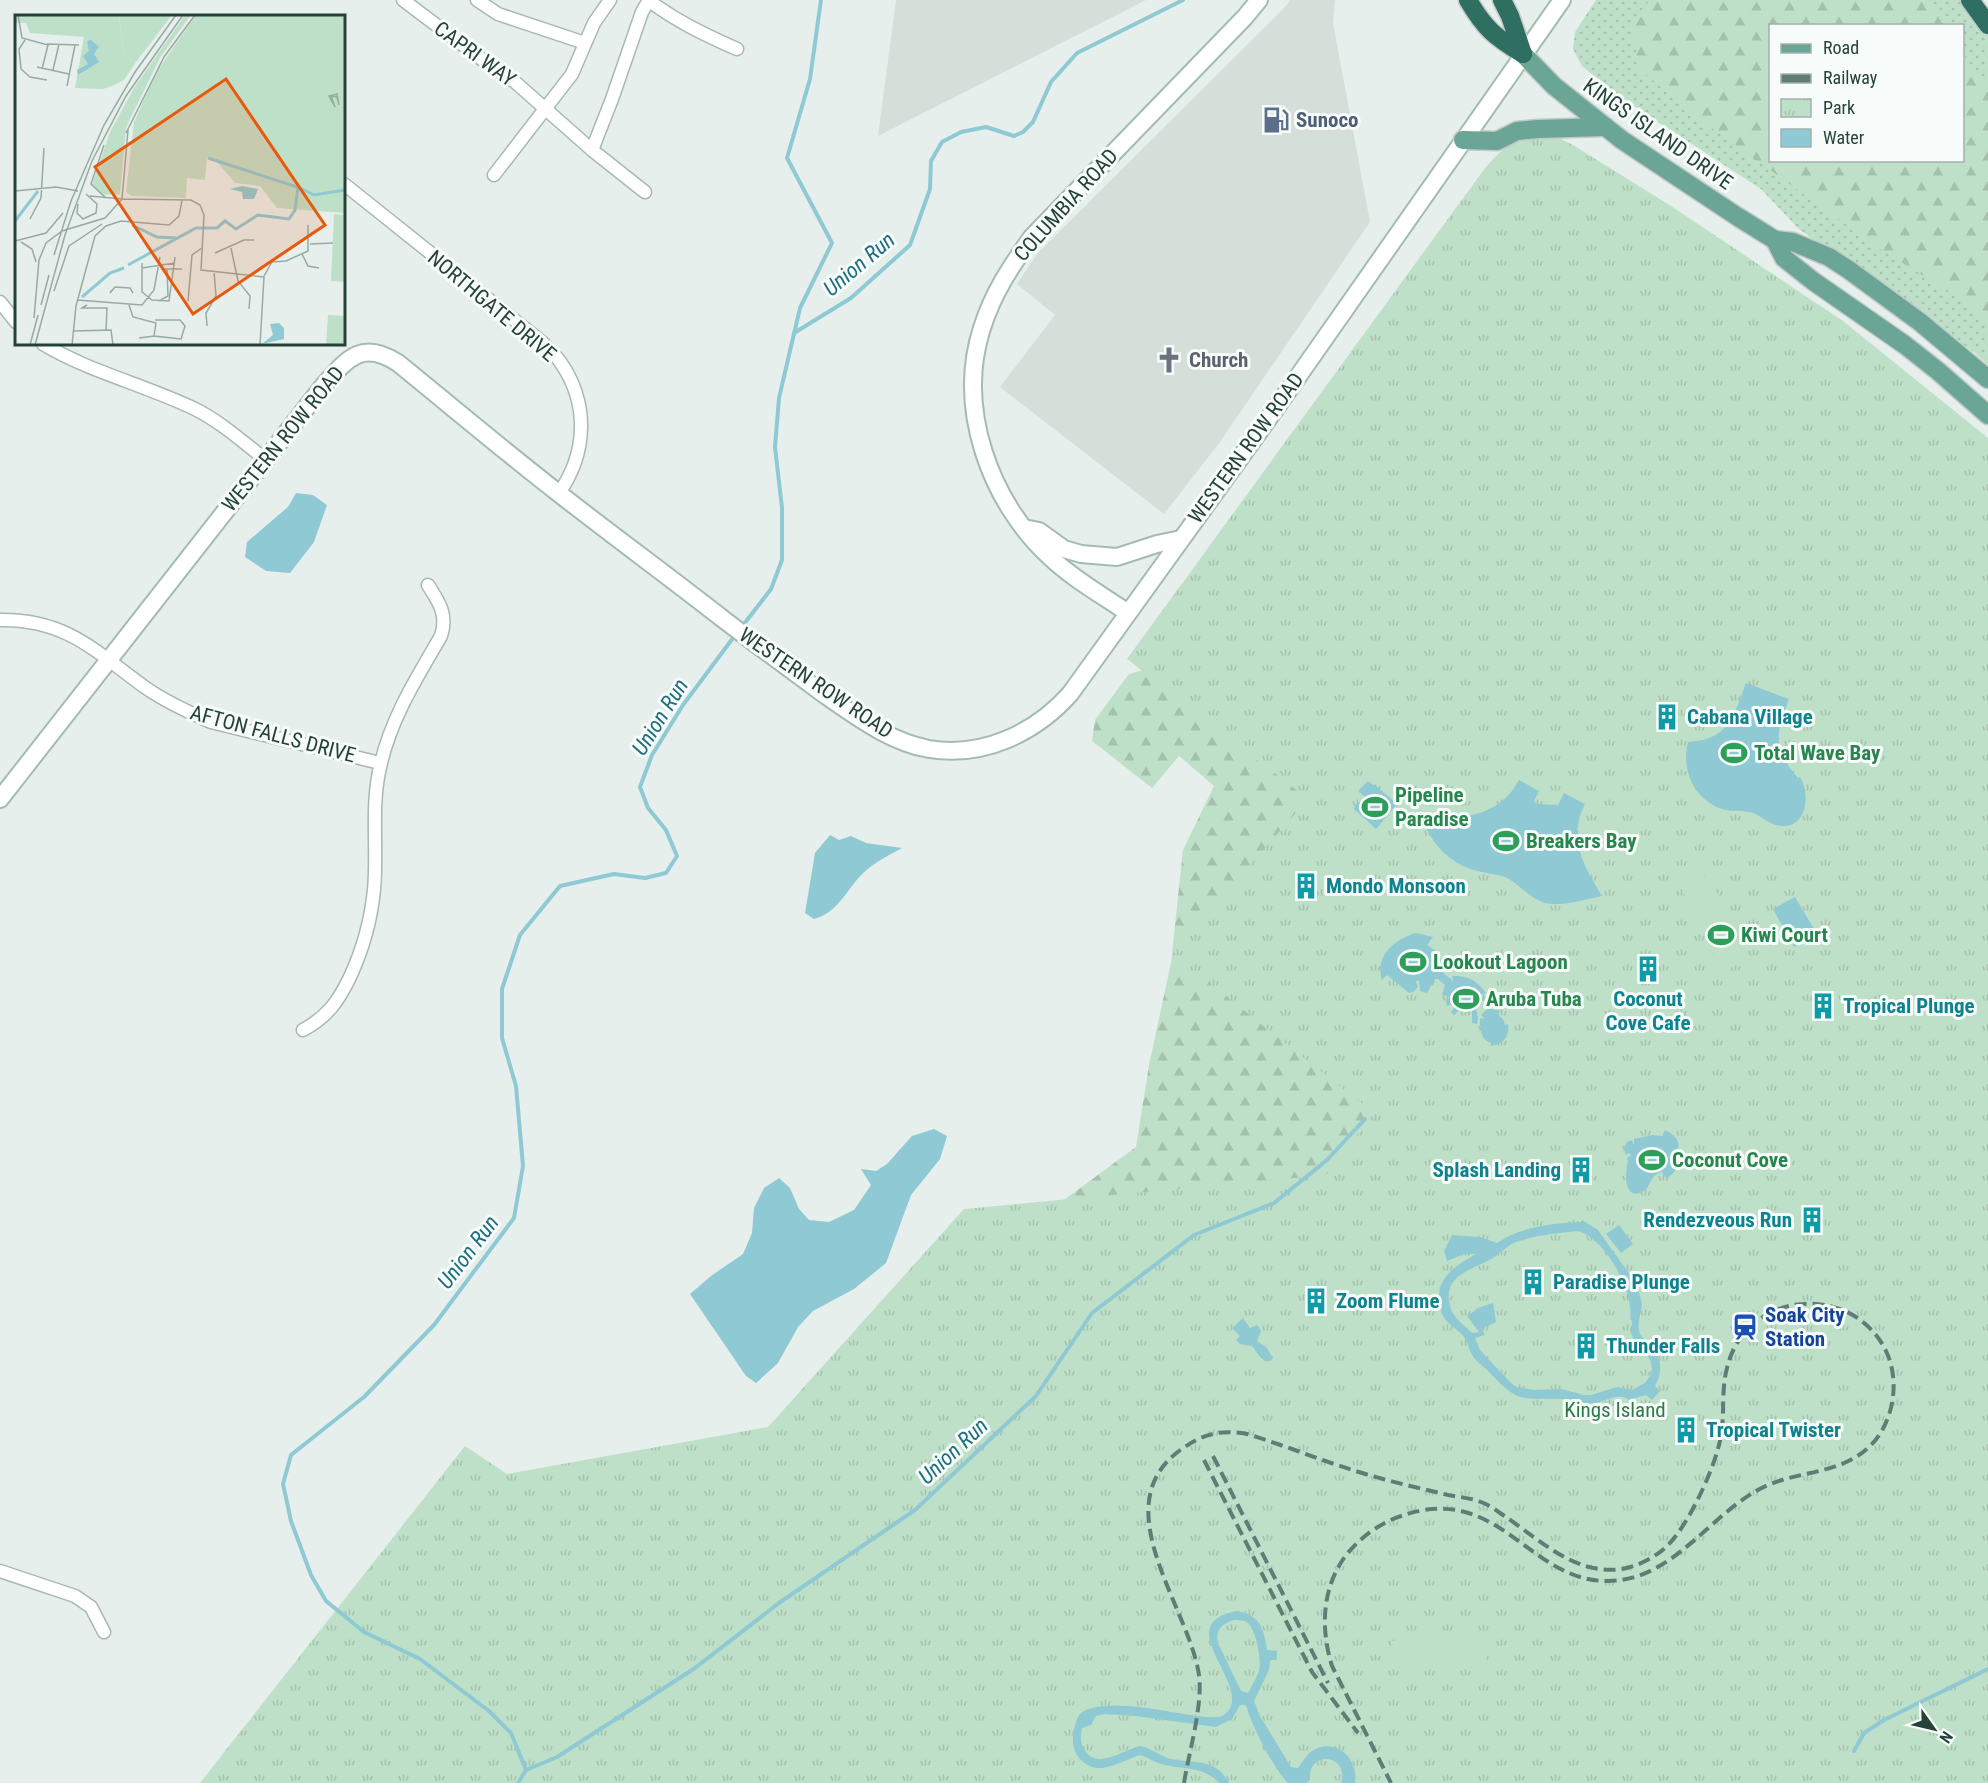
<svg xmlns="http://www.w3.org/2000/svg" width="1988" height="1783" font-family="'Roboto Condensed',sans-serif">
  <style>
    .built { fill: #d4dfda }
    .grass { fill: url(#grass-dots); fill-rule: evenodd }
    .forest { fill: url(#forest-firs) }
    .park { fill: url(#park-tufts) }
    .pitch { fill: #bfe0c8 }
    .water { fill: #8ec9d4; fill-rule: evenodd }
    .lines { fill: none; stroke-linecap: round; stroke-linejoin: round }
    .stream { stroke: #8ec9d4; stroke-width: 4 }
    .street-casing { stroke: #a8b8b2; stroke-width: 15 }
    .secondary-casing { stroke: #a4bbb3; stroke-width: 20 }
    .primary-casing { stroke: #c2cac8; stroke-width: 21 }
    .highway-casing { stroke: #c2cac8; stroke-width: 21 }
    .street { stroke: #fff; stroke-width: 12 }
    .secondary { stroke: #fff; stroke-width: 16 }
    .primary { stroke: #6aa596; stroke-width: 18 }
    .highway { stroke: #2f6f62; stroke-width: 18 }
    .rail { stroke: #5f7d75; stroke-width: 4; stroke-dasharray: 12 6; stroke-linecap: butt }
    .labels { text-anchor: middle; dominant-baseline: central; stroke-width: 6; stroke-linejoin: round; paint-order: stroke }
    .street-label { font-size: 21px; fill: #24423a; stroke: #f7fbf9 }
    .service-label { font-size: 21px; font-weight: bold; fill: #4e5e75; stroke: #f7fbf9; text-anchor: start }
    .worship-label { font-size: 21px; font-weight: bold; fill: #5b616d; stroke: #f7fbf9; text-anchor: start }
    .culture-label { font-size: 21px; font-weight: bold; fill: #0d838f; stroke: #f7fbf9; text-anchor: start }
    .leisure-label { font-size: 21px; font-weight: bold; fill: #27864d; stroke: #f7fbf9; text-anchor: start }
    .transit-label { font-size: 21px; font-weight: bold; fill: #164399; stroke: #f7fbf9; text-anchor: start }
    .park-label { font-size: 21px; fill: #2d7a4b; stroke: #f7fbf9 }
    .water-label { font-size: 22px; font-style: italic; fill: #1c6f80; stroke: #f7fbf9 }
    .inset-river { fill: none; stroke: #8ec9d4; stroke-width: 3 }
    .inset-road { fill: none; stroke: #98aaa4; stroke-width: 1.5 }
    .view { fill: #e8590c; fill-opacity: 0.15; stroke: #e8590c; stroke-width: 3 }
    .inset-edge { fill: none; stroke: #24423a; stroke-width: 3 }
  </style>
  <defs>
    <pattern id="grass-dots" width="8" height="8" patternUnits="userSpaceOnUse" patternTransform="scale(1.5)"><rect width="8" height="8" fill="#bfe0c8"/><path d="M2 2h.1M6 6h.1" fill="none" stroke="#a4c1ad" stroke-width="1.8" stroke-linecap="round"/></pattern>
    <pattern id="forest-firs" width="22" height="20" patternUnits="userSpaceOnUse" patternTransform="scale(1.5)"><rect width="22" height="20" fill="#bfe0c8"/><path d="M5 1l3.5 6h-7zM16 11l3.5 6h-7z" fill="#a4c1ad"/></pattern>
    <pattern id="park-tufts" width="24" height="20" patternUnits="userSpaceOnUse" patternTransform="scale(1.5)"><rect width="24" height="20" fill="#bfe0c8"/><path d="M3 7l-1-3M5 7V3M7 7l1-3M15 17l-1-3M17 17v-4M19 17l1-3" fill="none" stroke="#a4c1ad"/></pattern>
  </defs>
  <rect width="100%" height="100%" fill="#e6efeb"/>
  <g class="built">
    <path d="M896 0H1146L878 136Z"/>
    <path d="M1290 0H1335L1333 23 1370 222 1220 442 1164 514 1000 387 1055 315 1017 284 1037 254 1286 6Z"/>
  </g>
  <path class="grass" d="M1596 0H1960L1988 35V365L1975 353 1799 229 1761 189 1617 95 1582 66 1573 49 1575 32ZM1770 26H1962V160H1770Z"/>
  <g class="forest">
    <path d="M1650 0H1928L1945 25 1770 26V160H1962L1963 53 1988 91V325L1968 303 1883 251 1713 129 1639 69 1631 24Z"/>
    <path d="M1147 669 1320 806 1432 1126 581 1783 1053 1208 1136 1147 1149 1065 1171 963 1183 850 1214 786 1179 756 1152 788 1092 741 1095 720 1129 674Z"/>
  </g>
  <path class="park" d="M1542 135 1559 138 1573 145 1671 206 1843 321 1988 438V1783H200L465 1446 507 1474 768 1427 964 1209 1326 1175 1374 1113 1172 954 1308 799 1127 659 1485 168C1504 147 1514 138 1542 135Z"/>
  <g class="pitch">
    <path d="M1698 865 1705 879 1710 877 1748 959 1722 972 1682 889 1697 883 1690 869Z"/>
    <path d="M1485 1634 1487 1663 1395 1670 1392 1641Z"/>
  </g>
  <g class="water">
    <path d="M296 493 313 495 327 505 314 542 290 573 266 571 245 557 247 542 288 507Z"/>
    <path d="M1746 683 1789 699C1776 733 1772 748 1798 778L1800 777C1810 793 1808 827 1782 826 1769 826 1761 814 1749 812 1740 810 1731 812 1722 809 1693 799 1681 769 1688 742 1729 740 1734 715 1746 683Z"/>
    <path d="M1519 780 1539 791 1534 801 1537 804 1558 805 1564 793 1585 804C1567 839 1584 866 1602 896 1586 899 1569 905 1552 904 1534 903 1523 888 1509 879 1500 874 1488 874 1478 871 1451 865 1432 845 1423 820 1461 818 1499 818 1519 780Z"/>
    <path d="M1368 781 1373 785H1375L1397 804 1376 829 1354 809 1355 805 1364 799 1365 797 1358 791Z"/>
    <path d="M830 835 839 840 851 836 866 843 902 848C891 854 879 860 869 868 848 884 841 912 814 919L805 913 815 853Z"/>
    <path d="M1795 897 1817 934 1794 947 1773 909Z"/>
    <path d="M1416 933 1433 937 1427 945 1438 952 1445 967 1443 973 1451 979 1453 983 1452 976C1467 975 1477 980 1486 993L1478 995V996L1494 999V1000L1483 998 1481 1004 1475 1005 1478 1018 1477 1024 1472 1023V1010L1469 1013 1459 1010 1454 1015 1451 1012 1455 1007 1453 1004 1447 1006 1446 1000 1450 997 1442 995 1445 985 1438 979H1435L1427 993 1420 991 1419 980 1416 982 1418 987 1413 992 1409 993 1387 975 1382 980C1374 956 1395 939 1416 933Z"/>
    <path d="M1488 1008 1500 1011 1498 1015 1503 1019 1505 1025 1508 1024C1510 1037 1503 1044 1491 1046V1043C1480 1039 1480 1029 1480 1018L1485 1019 1481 1015Z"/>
    <path d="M934 1129 947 1136 940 1159 911 1195 886 1263 854 1289 813 1311 798 1327 778 1363 756 1383 746 1376 690 1294 711 1276 743 1254 752 1233 754 1208 764 1188 779 1178 790 1188 799 1209 809 1220 829 1222 854 1210 871 1185 861 1169 876 1171 887 1164 912 1136Z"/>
    <path d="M1665 1130C1679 1137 1682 1144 1675 1158 1679 1168 1675 1174 1666 1178L1662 1172C1648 1176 1652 1187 1642 1192 1623 1201 1625 1171 1628 1162L1627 1158 1631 1155 1629 1153 1626 1155 1624 1147 1627 1142 1632 1140 1633 1144H1634V1139L1652 1135 1662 1136Z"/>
    <path d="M1582 1220 1598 1230 1635 1282C1638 1288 1641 1299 1642 1304 1642 1311 1637 1321 1639 1331 1641 1338 1646 1341 1651 1346 1662 1357 1663 1372 1655 1386L1660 1391 1652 1400 1646 1395 1631 1399 1630 1401C1620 1392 1609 1400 1596 1403 1586 1405 1575 1399 1565 1399 1526 1397 1520 1406 1491 1374 1486 1368 1479 1364 1474 1358 1470 1352 1468 1344 1464 1337 1456 1327 1444 1324 1441 1310 1432 1279 1454 1267 1476 1254H1464L1447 1261 1444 1251 1452 1235 1480 1237 1497 1243C1520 1227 1553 1223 1581 1222ZM1578 1231C1605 1238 1635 1293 1630 1319L1632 1321V1328L1630 1331 1635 1342 1633 1344 1646 1353 1650 1360 1652 1368 1650 1376 1645 1383 1632 1390 1617 1387 1591 1395H1584L1561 1389 1535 1390 1516 1387 1509 1381 1480 1350 1475 1338 1485 1335 1482 1329 1496 1322 1493 1303 1478 1308 1467 1316 1479 1332 1472 1333C1465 1326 1454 1318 1451 1309 1439 1273 1476 1270 1496 1256 1504 1250 1509 1244 1519 1241 1537 1235 1559 1233 1578 1231Z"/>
    <path d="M1619 1225 1633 1244 1621 1253 1606 1234Z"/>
    <path d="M1243 1318 1250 1328 1257 1325 1261 1331 1257 1341 1266 1347 1273 1358 1268 1362 1261 1358 1252 1346 1240 1344 1236 1340 1240 1336 1232 1328Z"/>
    <path d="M1237 1611C1260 1615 1264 1628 1267 1650L1277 1651V1660H1270L1269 1670 1254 1701 1260 1716 1291 1767 1298 1768C1304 1760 1308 1751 1318 1748 1340 1740 1359 1762 1355 1783H1341C1350 1754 1307 1749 1310 1780L1306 1783H1288C1274 1769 1251 1725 1246 1705H1240L1232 1719 1216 1727 1135 1716 1104 1714 1096 1716 1091 1725 1082 1728C1080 1737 1080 1745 1086 1752 1098 1769 1124 1750 1140 1746 1151 1748 1160 1756 1171 1759 1195 1764 1215 1757 1229 1783H1219C1204 1765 1178 1770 1158 1763 1152 1761 1147 1757 1140 1755 1126 1759 1106 1772 1092 1767 1073 1760 1070 1742 1075 1726 1077 1719 1078 1714 1084 1711 1121 1693 1209 1726 1224 1715 1259 1689 1165 1624 1237 1611ZM1234 1620C1239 1620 1244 1620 1248 1623 1256 1630 1262 1661 1259 1671 1256 1678 1252 1686 1248 1693L1241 1691 1218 1643C1215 1629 1222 1624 1234 1620Z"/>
  </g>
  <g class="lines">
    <g class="stream">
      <path d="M794 333 851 298 910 245 930 189 931 161 942 142 961 132 986 127 1014 136 1023 132 1033 122 1051 82 1077 53 1183 0"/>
      <path d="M741 628 771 589 782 560V508L775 447 779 398 800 308 832 243 787 158 810 79 821 0"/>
      <path d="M1854 1751 1864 1733 1884 1720 1988 1669"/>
      <path d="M526 1770 557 1757 695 1668 779 1603 915 1510 1036 1396 1092 1313 1194 1235 1274 1203 1327 1160 1365 1119"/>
      <path d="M518 1783 526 1770 511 1733 489 1711 420 1659 364 1632 326 1601 311 1575 291 1521 283 1484 291 1455 364 1397 434 1325 514 1218 523 1166 516 1086 502 1038V989L520 935 560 886 614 874 645 878 666 873 677 856 666 830 648 808 640 787 652 755 683 705 736 634"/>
    </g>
    <g class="street-casing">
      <g id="street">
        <path d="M403 0 484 61 515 82 592 150 645 192"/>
        <path d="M477 0 498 14 585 43"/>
        <path d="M648 0C676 21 705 35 737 49"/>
        <path d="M592 150 612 99 642 12 649 0"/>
        <path d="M494 175 572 74 594 23 610 0"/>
        <path d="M344 184 542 342C548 349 556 355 561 363 589 404 587 453 559 493"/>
        <path d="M0 302 16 322"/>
        <path d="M43 344C90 372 145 385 195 409 221 422 243 442 266 460"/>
        <path d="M0 620C67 619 96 652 146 688 166 702 188 712 211 722L380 763"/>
        <path d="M303 1030C327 1017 338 1002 350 977 363 949 371 920 374 890 378 847 370 805 381 763 392 716 418 676 441 636 448 615 439 602 428 585"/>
        <path d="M0 1571 75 1596 91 1607 104 1632"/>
      </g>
    </g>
    <g class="secondary-casing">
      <g id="secondary">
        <path d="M1029 529 1039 531 1064 549 1081 554 1117 557 1157 544 1181 539"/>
        <path d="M1128 613C1102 595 1073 579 1050 557 990 502 956 408 982 328 993 293 1011 266 1032 237L1245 17 1259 0"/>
        <path d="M0 799 324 385C348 358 362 340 398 363 451 406 503 450 557 492 612 535 668 576 723 619 757 645 791 670 825 695 857 717 890 742 929 749 983 758 1035 733 1070 694L1276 408 1562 0"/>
      </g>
    </g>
    <g class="primary-casing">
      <g id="primary">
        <path d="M1523 54 1554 86 1622 140 1738 217 1775 240 1793 242 1829 257 1849 270 1920 322 1988 379"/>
        <path d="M1463 140 1497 141 1517 131 1538 129 1604 127"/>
        <path d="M1775 240 1784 258 1813 281 1905 345 1938 371 1988 415"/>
      </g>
    </g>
    <g class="highway-casing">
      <g id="highway">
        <path d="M1468 0C1485 29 1495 37 1523 54"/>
        <path d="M1502 0 1510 16 1523 54"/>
        <path d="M1970 0 1988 25"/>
      </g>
    </g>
    <use href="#street" class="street"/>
    <use href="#secondary" class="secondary"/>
    <use href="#primary" class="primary"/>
    <use href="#highway" class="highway"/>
    <g class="rail">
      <path d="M1213 1456 1328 1683"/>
      <path d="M1204 1460 1312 1672 1358 1733"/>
      <path d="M1184 1783C1189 1752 1203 1705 1199 1675 1189 1607 1104 1507 1179 1451 1202 1434 1220 1429 1247 1434 1293 1448 1337 1467 1383 1479 1405 1485 1427 1490 1448 1495 1459 1497 1471 1498 1481 1502 1489 1505 1496 1510 1503 1515 1539 1539 1575 1576 1622 1569 1638 1566 1654 1558 1666 1547 1688 1527 1717 1464 1721 1435 1725 1413 1721 1390 1727 1368 1739 1315 1797 1290 1845 1311 1871 1323 1890 1347 1893 1376 1896 1400 1888 1428 1871 1445 1840 1477 1793 1469 1756 1491 1707 1519 1670 1581 1608 1581 1528 1582 1499 1481 1401 1516 1380 1523 1361 1537 1347 1554 1322 1586 1320 1628 1332 1666L1391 1783"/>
    </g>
  </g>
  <defs>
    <g id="fuel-bare" transform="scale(2.07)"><path d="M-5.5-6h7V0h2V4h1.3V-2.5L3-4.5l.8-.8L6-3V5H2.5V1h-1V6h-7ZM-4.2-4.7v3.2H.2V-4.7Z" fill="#5c6f8a" stroke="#f7fbf9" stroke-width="2.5" paint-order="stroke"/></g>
    <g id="church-bare" transform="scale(2.07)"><path d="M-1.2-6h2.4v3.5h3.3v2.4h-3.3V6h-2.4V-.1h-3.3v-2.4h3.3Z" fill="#6b7280" stroke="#f7fbf9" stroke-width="2.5" paint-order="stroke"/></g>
    <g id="building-bare" transform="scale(2.07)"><path d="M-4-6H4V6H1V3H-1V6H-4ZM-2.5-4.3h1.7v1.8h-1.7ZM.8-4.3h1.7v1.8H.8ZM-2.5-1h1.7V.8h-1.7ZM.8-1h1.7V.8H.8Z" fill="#0f9aa8" stroke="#f7fbf9" stroke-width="2.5" paint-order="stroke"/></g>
    <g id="stadium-bare" transform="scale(2.07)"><path d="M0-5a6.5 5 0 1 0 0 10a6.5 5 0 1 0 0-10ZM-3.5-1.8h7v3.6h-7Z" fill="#2e9e5b" stroke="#f7fbf9" stroke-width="2.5" paint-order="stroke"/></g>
    <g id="station-bare" transform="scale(2.07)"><path d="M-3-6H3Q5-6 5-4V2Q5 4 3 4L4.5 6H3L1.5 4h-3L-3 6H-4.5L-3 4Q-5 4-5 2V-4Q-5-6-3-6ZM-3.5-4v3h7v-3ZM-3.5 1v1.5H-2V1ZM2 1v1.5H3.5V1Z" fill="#1a4fb4" stroke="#f7fbf9" stroke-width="2.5" paint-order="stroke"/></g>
  </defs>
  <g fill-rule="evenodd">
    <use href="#fuel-bare" x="1276" y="120"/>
    <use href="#church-bare" x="1169" y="360"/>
    <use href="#building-bare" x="1667" y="717"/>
    <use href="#stadium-bare" x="1734" y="753"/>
    <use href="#stadium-bare" x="1375" y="807"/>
    <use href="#stadium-bare" x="1506" y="841"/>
    <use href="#building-bare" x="1306" y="886"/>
    <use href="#stadium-bare" x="1721" y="935"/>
    <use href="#stadium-bare" x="1413" y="962"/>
    <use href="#building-bare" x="1648" y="969"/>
    <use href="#stadium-bare" x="1466" y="999"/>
    <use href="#building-bare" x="1823" y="1006"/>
    <use href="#stadium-bare" x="1652" y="1160"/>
    <use href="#building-bare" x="1581" y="1170"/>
    <use href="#building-bare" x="1812" y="1220"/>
    <use href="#building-bare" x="1533" y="1282"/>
    <use href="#building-bare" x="1316" y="1301"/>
    <use href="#station-bare" x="1745" y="1327"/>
    <use href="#building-bare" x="1586" y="1346"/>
    <use href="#building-bare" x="1686" y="1430"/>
  </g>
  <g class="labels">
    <g class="street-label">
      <text transform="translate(475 54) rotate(36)">CAPRI WAY</text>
      <text transform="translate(1658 134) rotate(35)">KINGS ISLAND DRIVE</text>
      <text transform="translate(1066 205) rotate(-48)">COLUMBIA ROAD</text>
      <text transform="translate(492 306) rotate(40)">NORTHGATE DRIVE</text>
      <text transform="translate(283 439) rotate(-51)">WESTERN ROW ROAD</text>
      <text transform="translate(1246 448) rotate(-54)">WESTERN ROW ROAD</text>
      <text transform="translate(816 683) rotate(34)">WESTERN ROW ROAD</text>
      <text transform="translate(273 734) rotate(15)">AFTON FALLS DRIVE</text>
    </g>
    <g class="service-label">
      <text x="1296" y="120">Sunoco</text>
    </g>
    <g class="worship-label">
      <text x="1189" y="360">Church</text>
    </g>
    <g class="culture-label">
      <text x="1687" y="717">Cabana Village</text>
      <text x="1326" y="886">Mondo Monsoon</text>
      <text x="1648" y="999" text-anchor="middle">Coconut<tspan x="1648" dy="24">Cove Cafe</tspan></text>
      <text x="1843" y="1006">Tropical Plunge</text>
      <text x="1561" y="1170" text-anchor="end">Splash Landing</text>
      <text x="1792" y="1220" text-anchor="end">Rendezveous Run</text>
      <text x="1553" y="1282">Paradise Plunge</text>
      <text x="1336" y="1301">Zoom Flume</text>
      <text x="1606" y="1346">Thunder Falls</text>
      <text x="1706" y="1430">Tropical Twister</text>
    </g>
    <g class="leisure-label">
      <text x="1754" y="753">Total Wave Bay</text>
      <text x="1395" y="795">Pipeline<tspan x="1395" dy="24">Paradise</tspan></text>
      <text x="1526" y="841">Breakers Bay</text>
      <text x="1741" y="935">Kiwi Court</text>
      <text x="1433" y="962">Lookout Lagoon</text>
      <text x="1486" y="999">Aruba Tuba</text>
      <text x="1672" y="1160">Coconut Cove</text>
    </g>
    <g class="transit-label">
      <text x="1765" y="1315">Soak City<tspan x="1765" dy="24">Station</tspan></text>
    </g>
    <g class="park-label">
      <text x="1615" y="1410">Kings Island</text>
    </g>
    <g class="water-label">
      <text transform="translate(859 264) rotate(-40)">Union Run</text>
      <text transform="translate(660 717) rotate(-58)">Union Run</text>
      <text transform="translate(468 1252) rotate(-53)">Union Run</text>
      <text transform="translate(953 1451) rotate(-43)">Union Run</text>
    </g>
  </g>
  <g transform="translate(15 15)">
    <rect width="330" height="330" fill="#e6efeb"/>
    <path d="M0 0H104L109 40 121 47 109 65 97 71 88 74 60 73 69 22 15 18 11 8H1L0 16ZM170 0H176L146 41 111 112 105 179 86 180 77 170 95 117 119 73Z" fill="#bfe0c8"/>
    <path d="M126 65 103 139 102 175H85L81 159 98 114ZM319 199 330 200V267L316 266ZM313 300 330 301V330H311Z" fill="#bfe0c8"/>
    <path d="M181 0H330V198L262 193 245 171 220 168 199 143H192L190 165 172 163 171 183 117 181 111 177 119 107 142 56Z" fill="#bfe0c8"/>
    <path d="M104 0H157L121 47 109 40Z" fill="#bfe0c8"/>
    <path d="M76 25 84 32 79 39 84 47 63 60 62 55 73 49 68 41 74 36 72 26ZM227 171 243 174 239 184H228L227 177 215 174ZM264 308 269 313V324L247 329 258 320 255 309Z" fill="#8ec9d4"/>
    <path class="inset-river" d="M193 143 282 172M0 206 23 176M117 210 142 222 161 223M113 250 181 213H202L210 206 221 214 243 200 274 204 280 195 283 172 299 180 330 175M67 282 95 258 109 253"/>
    <path class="inset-road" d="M3 0 7 23 33 30 27 54M10 25 4 34 6 54 15 62 32 65M32 29 64 30M22 52 54 59M38 55 44 29M52 71 60 30M322 79 324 90 322 82 316 81 320 92 314 81ZM111 118 149 42 180 0M89 130 76 169 91 183M0 176 41 172 63 176M75 181 107 184 113 115M107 184 176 185 185 190 189 200 186 255 249 262 245 330M63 189 62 198 68 204 81 198 82 189 71 179M15 204 26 183 29 133M0 226 31 218 48 198M6 227 17 234 21 247M295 229 318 228M216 233 223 266 235 281 234 294M200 238 229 225H239M287 239 293 251 304 253M39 240 56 186 89 110 120 57 161 0M127 248V277L137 285 154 286 160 242M127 253 160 248M146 254H167M249 261 257 247 271 246 293 236V210M97 275 95 278 100 272 115 273 118 278M39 276 54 231 87 209M62 285 127 290 139 275 145 242M144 286 153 281 152 254M173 286 177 240 187 233M26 290 34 260M72 290 67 293H92L91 315M114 290 118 302 141 308 139 321 124 323M19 303 24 245 31 228 47 216 90 203 107 184M192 311 191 298 201 281 199 256M58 316 96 315 98 330M139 321 166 324 170 311 165 305H140M15 330 23 300M20 330 50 220 77 146 111 81 168 0M57 330 61 291 80 221 91 211 106 206 154 210 164 201 167 185"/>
    <path class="view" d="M211 64 310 210 178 299 80 152Z"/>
    <rect width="330" height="330" class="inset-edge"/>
  </g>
  <rect x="1769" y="24" width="195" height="138" fill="#f7fbf9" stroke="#a3b1ad" stroke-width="1.5"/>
  <rect x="1781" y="44" width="30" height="9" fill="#6aa596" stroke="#a3b1ad" stroke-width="1.5"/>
  <text x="1823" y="54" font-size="18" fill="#24423a">Road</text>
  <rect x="1781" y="74" width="30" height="9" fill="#5f7d75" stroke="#a3b1ad" stroke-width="1.5"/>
  <text x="1823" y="84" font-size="18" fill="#24423a">Railway</text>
  <rect x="1781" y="99" width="30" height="18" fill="url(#park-tufts)" stroke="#a3b1ad" stroke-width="1.5"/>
  <text x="1823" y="114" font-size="18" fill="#24423a">Park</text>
  <rect x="1781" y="129" width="30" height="18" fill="#8ec9d4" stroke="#a3b1ad" stroke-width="1.5"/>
  <text x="1823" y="144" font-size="18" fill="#24423a">Water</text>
  <g transform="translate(1934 1729) rotate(124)" stroke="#f7fbf9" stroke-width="4.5" paint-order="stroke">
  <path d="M0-4.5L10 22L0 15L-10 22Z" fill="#24423a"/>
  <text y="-9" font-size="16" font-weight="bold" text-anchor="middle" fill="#24423a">N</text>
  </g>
</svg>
